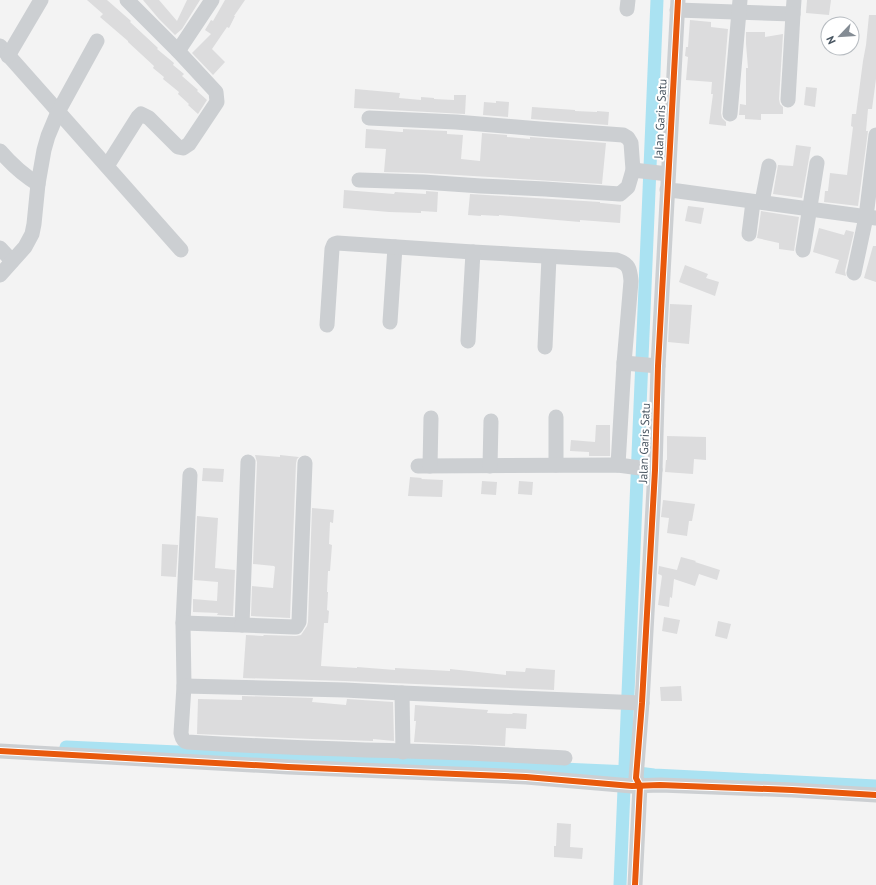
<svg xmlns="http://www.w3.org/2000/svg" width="876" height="885" font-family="'PT Sans',sans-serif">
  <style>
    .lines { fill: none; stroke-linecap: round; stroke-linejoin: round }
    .canal { stroke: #aae2f2; stroke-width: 13 }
    .building { fill: #dcdcdd }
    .minor { stroke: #cccfd2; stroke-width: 15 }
    .cycleway-casing { stroke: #fff; stroke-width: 8 }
    .cycleway { stroke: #e8590c; stroke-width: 6 }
    .labels { text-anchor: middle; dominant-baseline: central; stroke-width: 4; stroke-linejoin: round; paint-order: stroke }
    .street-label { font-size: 12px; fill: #485561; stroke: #fff }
  </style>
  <rect width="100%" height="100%" fill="#f3f3f3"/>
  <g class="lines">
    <g class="canal">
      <path d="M66 747 630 772 654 775 876 786"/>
      <path d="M620 885 657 0"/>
    </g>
  </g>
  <g class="building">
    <path d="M87 0H107L131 21 130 22 158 48 157 49 174 63 173 65 184 74 182 76 198 90 197 91 207 100 198 114 188 105 189 104 178 94 179 92 163 79 164 77 153 68 154 66 128 42V41L100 17 103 14Z"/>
    <path d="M143 0H159L177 21 187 0H200L182 29 175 35 159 19Z"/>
    <path d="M225 0H245L234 16H235L229 28 227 27 212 49 225 62 213 75 192 53 211 34 205 30 211 20 213 21Z"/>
    <path d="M807 0H831L829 15 806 13Z"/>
    <path d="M869 15H876V79L872 109H868L866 131H868L858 206 824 202 825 191H828L830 173 847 175 853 127 851 126 852 114H856L863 61 866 45Z"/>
    <path d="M690 20 711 22V27L728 29 721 113 722 118 726 122V126L709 124 713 94H711L712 82 686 80 688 57 685 56 686 47H688Z"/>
    <path d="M746 32H765V37L783 34 779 99 780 104 783 107V114H761V120L745 119V115H739L740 104 746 105V68H748L746 44Z"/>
    <path d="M806 87 817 88 815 107 804 105Z"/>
    <path d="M355 89 400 93 399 98 421 100V97L434 98V99L454 100V95H466L465 114 354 108Z"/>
    <path d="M496 101 509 102 508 117 483 115 484 102 496 103Z"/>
    <path d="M532 107 575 110V111L597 112V111L609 112 608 125 531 119Z"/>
    <path d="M366 129 401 132H403V129L447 131V134L463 135 461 159 480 161 482 133 507 135V137L530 139V137L606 143 602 184 423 173 384 172 386 149 365 148Z"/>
    <path d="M796 145 811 147 802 198 773 194 778 165 793 166Z"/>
    <path d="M344 190 394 194 395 192 426 194V191L438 192 437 212 421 211V213L389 212 343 208Z"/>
    <path d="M470 194 600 202V203H602L621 205 620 223 580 220V222L499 215V216L481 215V216L468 215Z"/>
    <path d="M688 206 704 208 701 224 685 221Z"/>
    <path d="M761 211 799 217 794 251 779 249V243L757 238 759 226Z"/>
    <path d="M819 228 844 235 846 230 854 232 845 271 846 276 835 273 839 260 813 252Z"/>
    <path d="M873 246H876V282L864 278Z"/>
    <path d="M685 265 708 274 706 278 719 282 715 296 679 282Z"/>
    <path d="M670 304 692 305 689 344 668 342Z"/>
    <path d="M596 425H610V456H589V452L570 451 571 440 595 442Z"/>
    <path d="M667 436 706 437V460L694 459 693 474 665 472 666 460H667Z"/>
    <path d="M255 455 280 457V455L299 457 297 459 296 463 290 618 251 616 252 586 273 588 275 567 274 566 253 564 257 462Z"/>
    <path d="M203 468 224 469 223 482 202 481Z"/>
    <path d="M410 477 422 478 421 479 443 480 442 497 408 496Z"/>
    <path d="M482 481 497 482 496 495 481 494Z"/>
    <path d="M519 481 533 482 532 495 518 494Z"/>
    <path d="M663 500 695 504 692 521H689L687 536 667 533 669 518 661 517Z"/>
    <path d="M312 508 334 510 333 523 330 522 329 544 332 545 330 571H328L327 592H328L327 610 329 611 328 623H324L321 666 357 668V667L395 670V668L450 671V669L506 675V671L525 672 526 668 555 670 554 690 345 681 243 678 246 635 263 636 264 635 296 636 301 635 307 626 308 622Z"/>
    <path d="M197 516 218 518 215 568 235 570 233 616 217 615 218 613 193 612V599L217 601 218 582 194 580Z"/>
    <path d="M162 544 178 545 176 577 161 576Z"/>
    <path d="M681 557 696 561 695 562 720 570 717 580 699 574 695 586 674 579 672 598 670 597 669 607 658 605 662 576 661 575 658 574 659 566 677 570Z"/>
    <path d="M664 617 680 620 677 634 662 631Z"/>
    <path d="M718 621 731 624 727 639 715 636Z"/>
    <path d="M681 686 682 701H661L660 687Z"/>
    <path d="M242 696 313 698 312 702 346 705 347 699 393 702 394 741 373 739V741L312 739 197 734 198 699 242 700Z"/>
    <path d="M415 705 488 710 487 713 512 714 513 713 527 714 526 729 506 728 505 746 414 742 416 721H414Z"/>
    <path d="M557 823 571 824 570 847 583 848 582 859 554 857V846H556Z"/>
  </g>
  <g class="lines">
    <g class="minor">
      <path d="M627 9 628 0"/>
      <path d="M677 10 793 14 794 0"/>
      <path d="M0 46 181 250"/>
      <path d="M178 51 212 0"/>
      <path d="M8 56 41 0"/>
      <path d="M788 100 793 14"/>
      <path d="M730 114 740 0"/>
      <path d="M0 151C12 165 23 175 38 184"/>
      <path d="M107 166 138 117 141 114 149 118 178 147 183 148 189 144 217 102 216 92 178 51 127 0"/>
      <path d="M633 170 668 174"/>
      <path d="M359 180 423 182 481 186 545 189 620 194 628 187 633 170 631 143 628 138 623 135 540 129 456 122 369 118"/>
      <path d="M667 190 678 191 876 218"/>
      <path d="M762 202 769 166"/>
      <path d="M749 234 753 202"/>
      <path d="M0 248 12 261"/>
      <path d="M803 250 817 163"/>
      <path d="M854 273 866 217 876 135"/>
      <path d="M0 275 25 247 32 234 34 224 38 184 44 150 48 136 58 112 97 41"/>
      <path d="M390 322 395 247"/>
      <path d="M327 325 332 249 334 244 337 243 473 252 617 260C629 264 630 269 631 281L624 363 618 465"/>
      <path d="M468 341 473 252"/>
      <path d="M545 347 549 257"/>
      <path d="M624 363 658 366"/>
      <path d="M556 465V417"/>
      <path d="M418 466 618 465 655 470"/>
      <path d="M430 466 431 418"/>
      <path d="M490 466 491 421"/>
      <path d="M190 475 183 623 184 686 181 733C182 737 182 741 187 742 270 747 354 750 438 752 480 753 523 756 565 758"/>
      <path d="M183 623 242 625 248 462"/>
      <path d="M242 625 294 627H296L299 622 305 463"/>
      <path d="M184 686 345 690 402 693 642 703"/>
      <path d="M402 693 403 752"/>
      <path d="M0 751 288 767 526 777 632 786 660 785 792 790 876 795"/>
      <path d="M635 885 640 786 636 778 642 703 655 470 658 366 678 0"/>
    </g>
    <g class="cycleway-casing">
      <g id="cycleway">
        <path d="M0 751 288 767 526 777 632 786 660 785 792 790 876 795"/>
        <path d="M635 885 640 786 636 778 642 703 655 470 658 366 678 0"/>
      </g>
    </g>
    <use href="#cycleway" class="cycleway"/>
  </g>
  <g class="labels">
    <g class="street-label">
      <text transform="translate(660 119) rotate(-87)">Jalan Garis Satu</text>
      <text transform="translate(644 443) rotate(-88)">Jalan Garis Satu</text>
    </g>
  </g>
  <g transform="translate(840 36) rotate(245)"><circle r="19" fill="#ffffff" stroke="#b6bbc0"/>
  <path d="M0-3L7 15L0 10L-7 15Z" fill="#848c94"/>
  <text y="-6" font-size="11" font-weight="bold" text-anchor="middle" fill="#485561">N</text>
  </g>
</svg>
